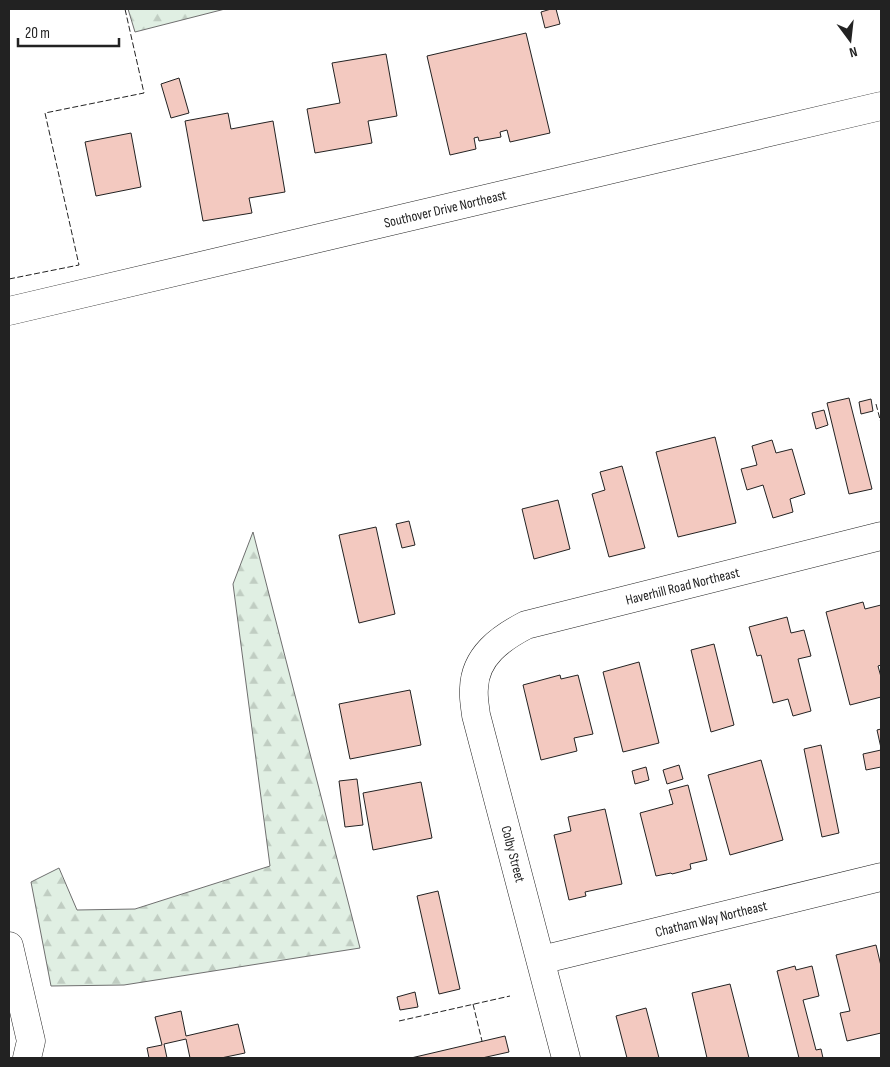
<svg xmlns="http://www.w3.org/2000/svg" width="890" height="1067" font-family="'Sofia Sans Condensed',sans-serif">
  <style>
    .forest { fill: url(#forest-firs); stroke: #6f6f6f }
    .building { fill: #f3c9c0; stroke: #222 }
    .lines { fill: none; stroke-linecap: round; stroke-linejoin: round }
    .minor-casing { stroke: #222; stroke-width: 29 }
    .minor { stroke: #fff; stroke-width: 28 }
    .fence { stroke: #222; stroke-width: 1; stroke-dasharray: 6 2.5; stroke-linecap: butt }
    .labels { text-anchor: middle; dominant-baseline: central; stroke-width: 4; stroke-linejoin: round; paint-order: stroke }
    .street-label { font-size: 14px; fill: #222; stroke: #fff }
  </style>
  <defs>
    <pattern id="forest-firs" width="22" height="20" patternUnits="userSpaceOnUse" patternTransform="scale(1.25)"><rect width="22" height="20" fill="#e0efe3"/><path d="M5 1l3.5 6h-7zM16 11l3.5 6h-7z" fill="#c0cdc2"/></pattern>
  </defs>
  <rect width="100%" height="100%" fill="#fff"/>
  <g class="forest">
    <path d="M128 9H225L135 32Z"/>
    <path d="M253 532 360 948 124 985 51 986 31 882 59 868 77 910 135 909 270 866 233 584Z"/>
  </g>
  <g class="building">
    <path d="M551 9H556L560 24 545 28 541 12Z"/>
    <path d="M526 33 550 133 510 142 507 130 500 132 501 137 479 141 478 137 474 138 476 149 450 155 427 56Z"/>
    <path d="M386 54 397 116 368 121 372 143 315 153 307 109 340 103 332 63Z"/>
    <path d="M179 78 189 113 171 118 161 84Z"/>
    <path d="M228 113 231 129 273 121 285 192 249 198 252 213 203 221 185 121Z"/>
    <path d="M131 133 141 187 96 196 85 142Z"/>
    <path d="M849 398 872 489 849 494 827 403Z"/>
    <path d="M871 399 873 411 861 414 859 402Z"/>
    <path d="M824 410 828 425 816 429 812 413Z"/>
    <path d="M715 437 736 523 678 537 656 452Z"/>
    <path d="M772 440 776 453 792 449 805 494 790 499 793 512 773 518 763 485 747 490 741 469 757 465 752 446Z"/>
    <path d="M622 466 645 548 609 557 592 494 605 490 600 472Z"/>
    <path d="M558 500 570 549 534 559 522 509Z"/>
    <path d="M409 521 415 545 402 548 396 524Z"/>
    <path d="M376 527 395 614 359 623 339 535Z"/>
    <path d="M863 602 865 609 881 605V665L878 666 881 677V697L850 705 826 612Z"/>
    <path d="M787 617 791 633 804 630 811 656 798 659 811 711 793 716 788 699 773 703 761 655 757 656 749 627Z"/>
    <path d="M714 644 734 725 711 732 691 650Z"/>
    <path d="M639 662 659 743 623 752 603 672Z"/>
    <path d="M560 675 561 679 578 675 593 734 574 738 577 751 541 760 523 685Z"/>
    <path d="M410 690 421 745 350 759 339 704Z"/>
    <path d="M881 729V748L877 730Z"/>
    <path d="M821 745 839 833 822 837 804 749Z"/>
    <path d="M881 750V767L866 770 863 754Z"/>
    <path d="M761 760 783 840 730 855 708 775Z"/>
    <path d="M679 765 683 779 667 784 663 770Z"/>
    <path d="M646 767 649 780 635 784 632 771Z"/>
    <path d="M357 779 363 825 345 827 339 781Z"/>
    <path d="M421 782 432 838 373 850 363 793Z"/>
    <path d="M688 785 707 860 690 864 691 869 672 874 671 873 656 876 640 813 673 804 669 790Z"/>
    <path d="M605 809 622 884 585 892 586 896 569 900 554 835 571 831 568 817Z"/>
    <path d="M438 891 460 989 439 994 417 896Z"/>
    <path d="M876 945 881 966V1033L847 1041 840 1013 850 1011 836 955Z"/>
    <path d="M795 966 796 970 812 966 819 996 803 1000 816 1050 821 1049 823 1058H799L777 971Z"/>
    <path d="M730 984 749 1058H707L692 993Z"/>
    <path d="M415 992 418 1007 400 1010 397 997Z"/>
    <path d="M646 1008 659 1058H627L616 1016Z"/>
    <path d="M181 1011 186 1036 238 1024 245 1053 221 1058H190L186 1039 164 1044 167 1058H149L147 1048 162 1045 155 1017Z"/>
    <path d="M505 1036 509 1052 482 1058H411Z"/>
  </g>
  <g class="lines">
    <g class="minor-casing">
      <g id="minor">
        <path id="s1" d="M9 311 881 106"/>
        <path d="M9 946 31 1041 27 1058"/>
        <path id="s2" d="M541 960 881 877"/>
        <path id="s3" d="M566 1058 476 715C475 706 473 697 474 688 475 656 501 638 526 625L881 536"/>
      </g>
    </g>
    <use href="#minor" class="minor"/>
    <g class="fence">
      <path d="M9 279 79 265 45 113 144 93 125 9"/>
      <path d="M876 404 881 423"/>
      <path d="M473 1004 482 1041"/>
      <path d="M399 1021 510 996"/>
    </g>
  </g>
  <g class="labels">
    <g class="street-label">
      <text stroke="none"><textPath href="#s1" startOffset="448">Southover Drive Northeast</textPath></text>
      <text stroke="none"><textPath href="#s3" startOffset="629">Haverhill Road Northeast</textPath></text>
      <text transform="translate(513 854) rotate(75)">Colby Street</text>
      <text stroke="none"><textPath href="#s2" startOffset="175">Chatham Way Northeast</textPath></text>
    </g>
  </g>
  <rect width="890" height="1067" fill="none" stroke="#222222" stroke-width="20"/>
  <g transform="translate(850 40) rotate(165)" stroke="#ffffff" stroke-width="4" paint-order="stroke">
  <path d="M0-4L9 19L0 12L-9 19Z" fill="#222222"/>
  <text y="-8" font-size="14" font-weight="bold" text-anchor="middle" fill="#222222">N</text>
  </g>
  <path d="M18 38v8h101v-8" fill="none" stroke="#222222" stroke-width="2.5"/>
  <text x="25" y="38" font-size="15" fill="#222222" stroke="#ffffff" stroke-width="4" paint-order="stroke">20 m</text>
</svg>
